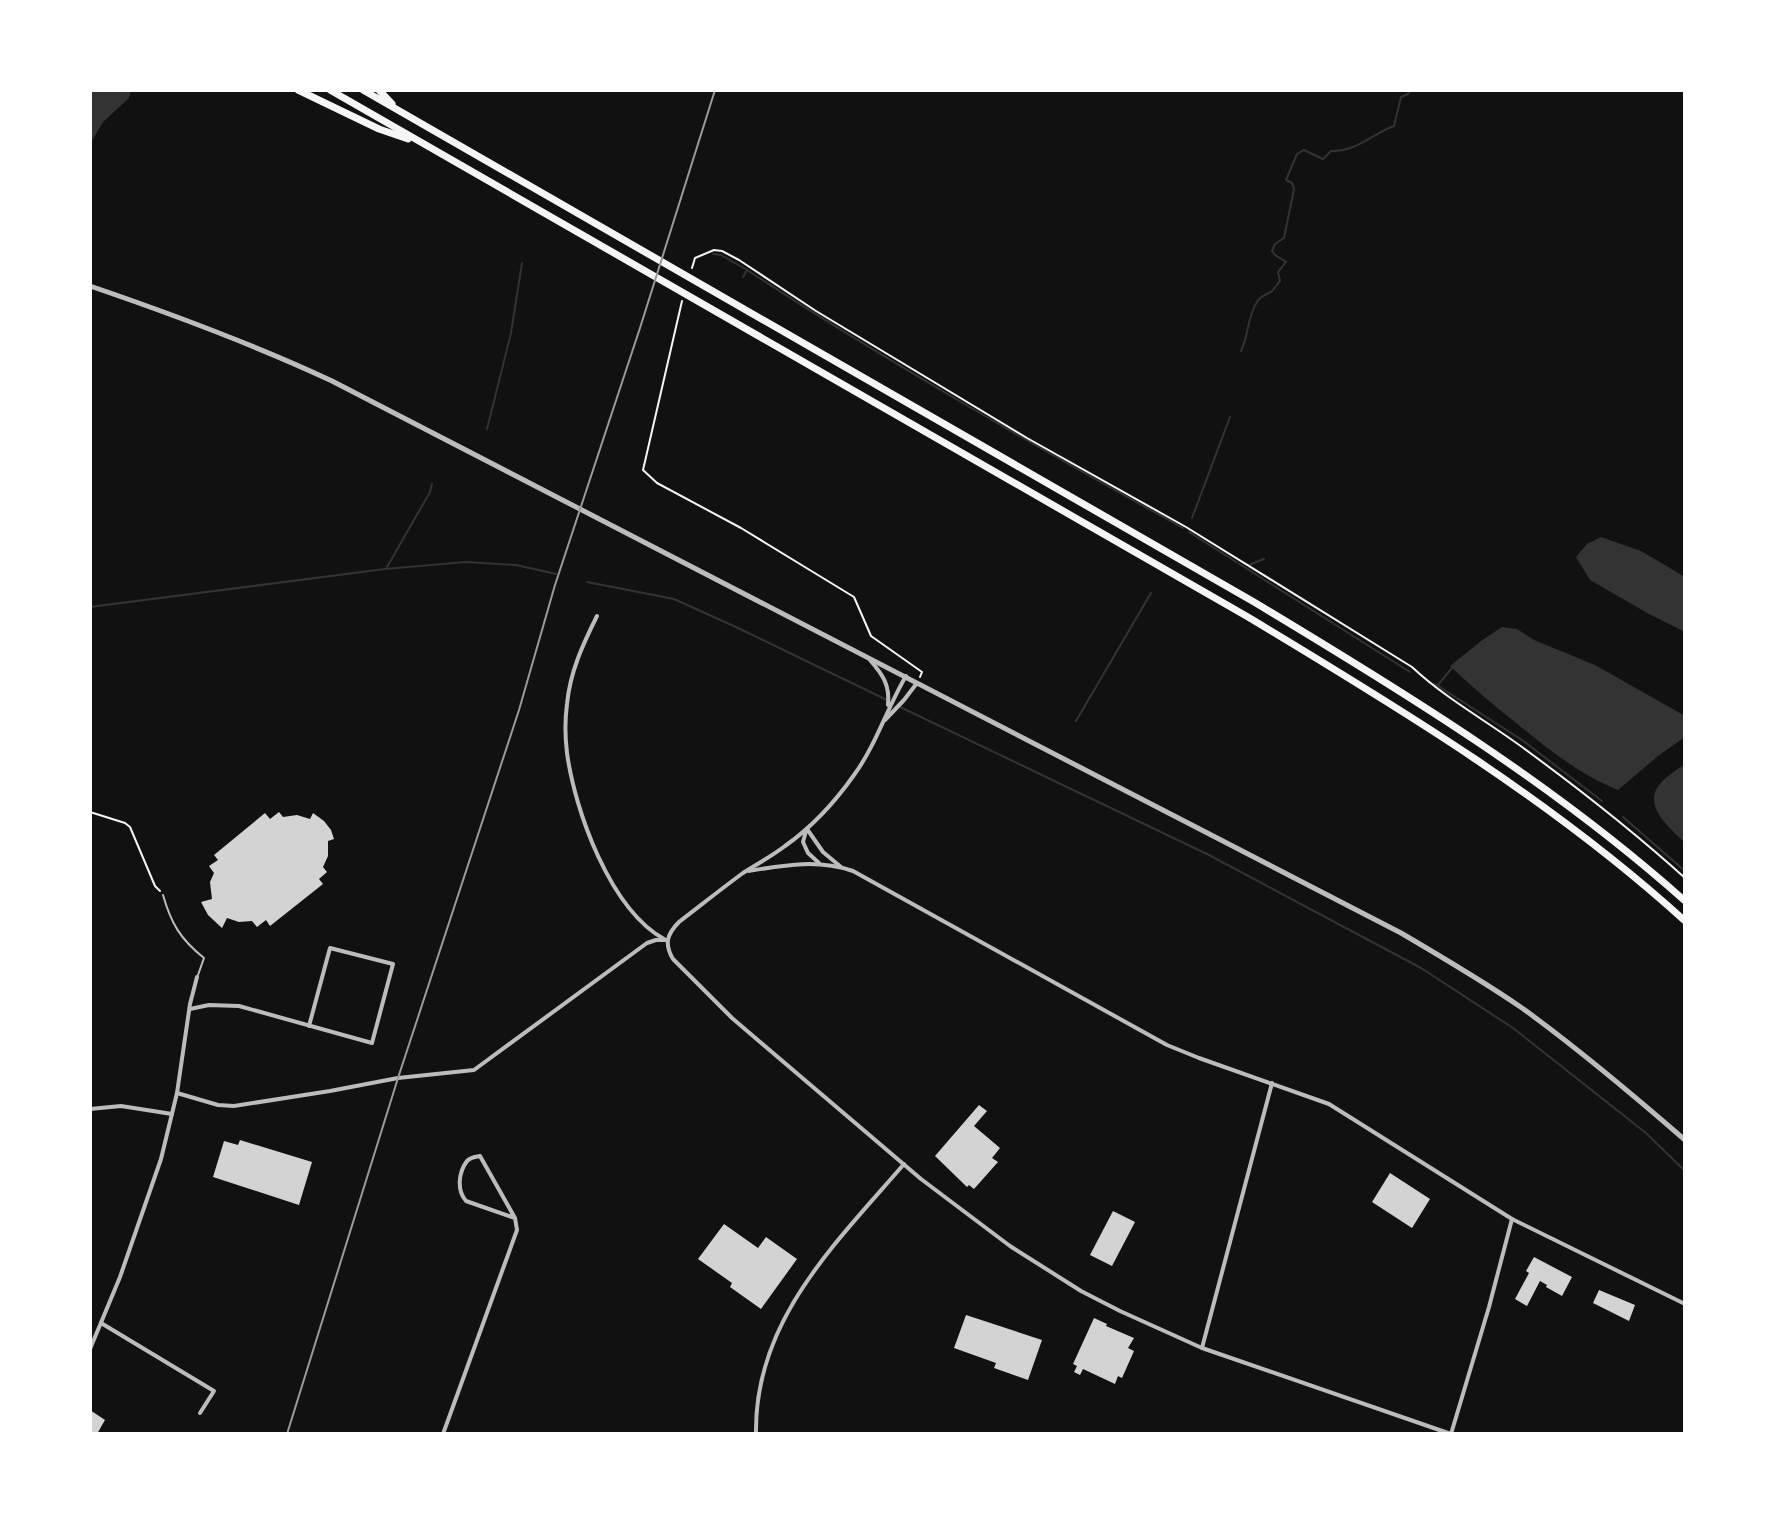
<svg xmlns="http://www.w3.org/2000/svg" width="1775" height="1524" font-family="Overpass,sans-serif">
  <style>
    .water { fill: #333 }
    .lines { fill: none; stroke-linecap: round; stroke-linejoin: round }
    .stream { stroke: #333; stroke-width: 2 }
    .building { fill: #d3d3d3 }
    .path { stroke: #f5f5f5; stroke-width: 2 }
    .service { stroke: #bcbcbc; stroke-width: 2 }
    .minor { stroke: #bcbcbc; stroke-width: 4 }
    .tertiary { stroke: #bcbcbc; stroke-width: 5 }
    .motorway { stroke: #f5f5f5; stroke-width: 7 }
    .rail { stroke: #9a9a9a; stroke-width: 2 }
  </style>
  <rect width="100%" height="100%" fill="#111"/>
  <g class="water">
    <path d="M90 90H131L129 98 103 122 90 144Z"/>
    <path d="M1601 537 1641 551 1685 577V632L1649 614 1590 580 1576 557 1587 544Z"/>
    <path d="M1502 627 1517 629 1534 640 1595 665 1685 716V737L1658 756 1618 790C1581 775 1552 752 1521 727 1496 707 1473 688 1450 666L1481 641Z"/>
    <path d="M1685 764V843C1671 829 1641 805 1660 784 1666 776 1677 770 1685 764Z"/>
  </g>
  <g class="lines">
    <g class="stream">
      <path d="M713 254 721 255 747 270 743 277"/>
      <path d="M747 270C888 362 1035 446 1183 528"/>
      <path d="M1241 351C1249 335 1247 317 1257 302 1261 295 1265 296 1272 291 1273 290 1279 282 1280 281L1278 272 1286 262 1275 255 1272 251 1275 244 1284 238 1294 189 1292 183 1286 180 1297 154 1304 150 1323 159 1331 151C1356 152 1372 134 1394 126L1401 97 1408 94 1411 90"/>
      <path d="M487 429 511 333 522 263"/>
      <path d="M1192 518 1230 417"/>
      <path d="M1189 532 1410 672"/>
      <path d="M1249 565 1264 559"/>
      <path d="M387 567 430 492 432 484"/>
      <path d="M587 582 674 599 738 628 889 701"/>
      <path d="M90 607 385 569 466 562 516 565 556 574"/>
      <path d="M1435 684 1522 740 1602 801"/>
      <path d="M1438 685 1452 668"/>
      <path d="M898 706 1209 855 1421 968 1513 1028 1646 1133 1685 1171"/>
      <path d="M1076 721 1151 593"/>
      <path d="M1623 817 1685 871"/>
    </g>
  </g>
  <g class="building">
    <path d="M279 812 283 817 297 815 310 819 313 813 324 821 331 830 334 839 328 841V856L323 867 327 872 319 879 323 884 270 926 266 920 257 927 252 921 239 922 227 918 222 928 208 915 201 902 212 899 210 882 214 873 209 866 218 860 214 855 265 813 270 819Z"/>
    <path d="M979 1105 987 1111 974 1126 1000 1148 992 1158 998 1162 974 1189 969 1185 967 1187 935 1156Z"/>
    <path d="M240 1140 312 1162 299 1205 213 1177 224 1141 238 1145Z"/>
    <path d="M1390 1173 1430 1199 1412 1228 1372 1202Z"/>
    <path d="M1113 1211 1135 1222 1112 1266 1090 1255Z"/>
    <path d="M724 1224 758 1248 766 1237 797 1259 761 1309 730 1287 732 1283 698 1259Z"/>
    <path d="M1534 1257 1572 1277 1562 1296 1546 1287 1547 1285 1540 1281 1527 1306 1515 1299 1529 1273 1526 1271Z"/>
    <path d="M1599 1290 1635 1305 1629 1321 1593 1303Z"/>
    <path d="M966 1315 1042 1340 1028 1380 994 1368 996 1363 954 1348Z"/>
    <path d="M1094 1318 1107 1324 1106 1326 1134 1338 1128 1348 1134 1351 1122 1378 1118 1376 1115 1384 1083 1369 1080 1375 1074 1372 1077 1366 1073 1364Z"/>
    <path d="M90 1410 105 1420 97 1434H90Z"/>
  </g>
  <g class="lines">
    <g class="path">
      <path d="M692 268 695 258 714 250 722 251 739 260 816 311 1027 438 1186 527 1412 667C1445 698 1485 720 1522 747 1578 788 1633 831 1685 878"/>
      <path d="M682 301 643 470 657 483 741 528 854 597 871 636 922 672 920 677"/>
      <path d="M90 812 125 823 130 827 155 886 160 891"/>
    </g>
    <path class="service" d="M163 895C171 923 180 939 204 958L198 975"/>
    <g class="minor">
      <path d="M597 616C583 644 570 672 567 704 565 719 565 737 567 753 575 811 610 909 664 939"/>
      <path d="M870 660C883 675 890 685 888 705"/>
      <path d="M906 676C887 708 876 745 854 775 835 802 812 827 785 846 772 856 757 864 743 873 721 889 700 906 679 922 667 934 664 944 673 959L732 1018 921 1179 1010 1246 1081 1291 1120 1311 1202 1348 1451 1434"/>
      <path d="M885 720 904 700 917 683"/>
      <path d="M807 829 823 852 841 867"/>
      <path d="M806 831 803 842 808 853 819 863"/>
      <path d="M749 871C785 865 817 859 853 871L1167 1045 1199 1058 1329 1104 1512 1219 1685 1304"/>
      <path d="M190 1009 209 1005 239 1006 372 1043 393 964 330 948 309 1026"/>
      <path d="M177 1093 218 1105 234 1106 330 1091 398 1078 474 1070 647 943 656 940H667"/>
      <path d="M90 1109 121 1106 172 1114"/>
      <path d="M101 1323 214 1391 200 1413"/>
      <path d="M1202 1348 1272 1083"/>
      <path d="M90 1349 120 1277 161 1159 177 1093 190 1004 197 977"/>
      <path d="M443 1434 517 1230 515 1218 480 1156C476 1157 471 1157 467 1161 458 1173 457 1191 466 1201L515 1218"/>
      <path d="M756 1434C754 1321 835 1244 904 1164"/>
      <path d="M1451 1434 1489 1307 1512 1219"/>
    </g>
    <path class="tertiary" d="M90 286C172 314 253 344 332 381L1401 933C1442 957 1483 981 1522 1008 1579 1049 1632 1094 1685 1140"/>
    <g class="motorway">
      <path d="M298 90 379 129 408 139"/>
      <path d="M330 90 1248 617C1401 709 1553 801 1685 921"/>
      <path d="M363 90 1254 602C1404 692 1554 784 1685 901"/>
      <path d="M379 90 392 104"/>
    </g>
    <path class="rail" d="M287 1434 398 1078 519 710 555 585 640 328 715 90"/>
  </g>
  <rect width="1775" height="1524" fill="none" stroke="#ffffff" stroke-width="184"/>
</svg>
